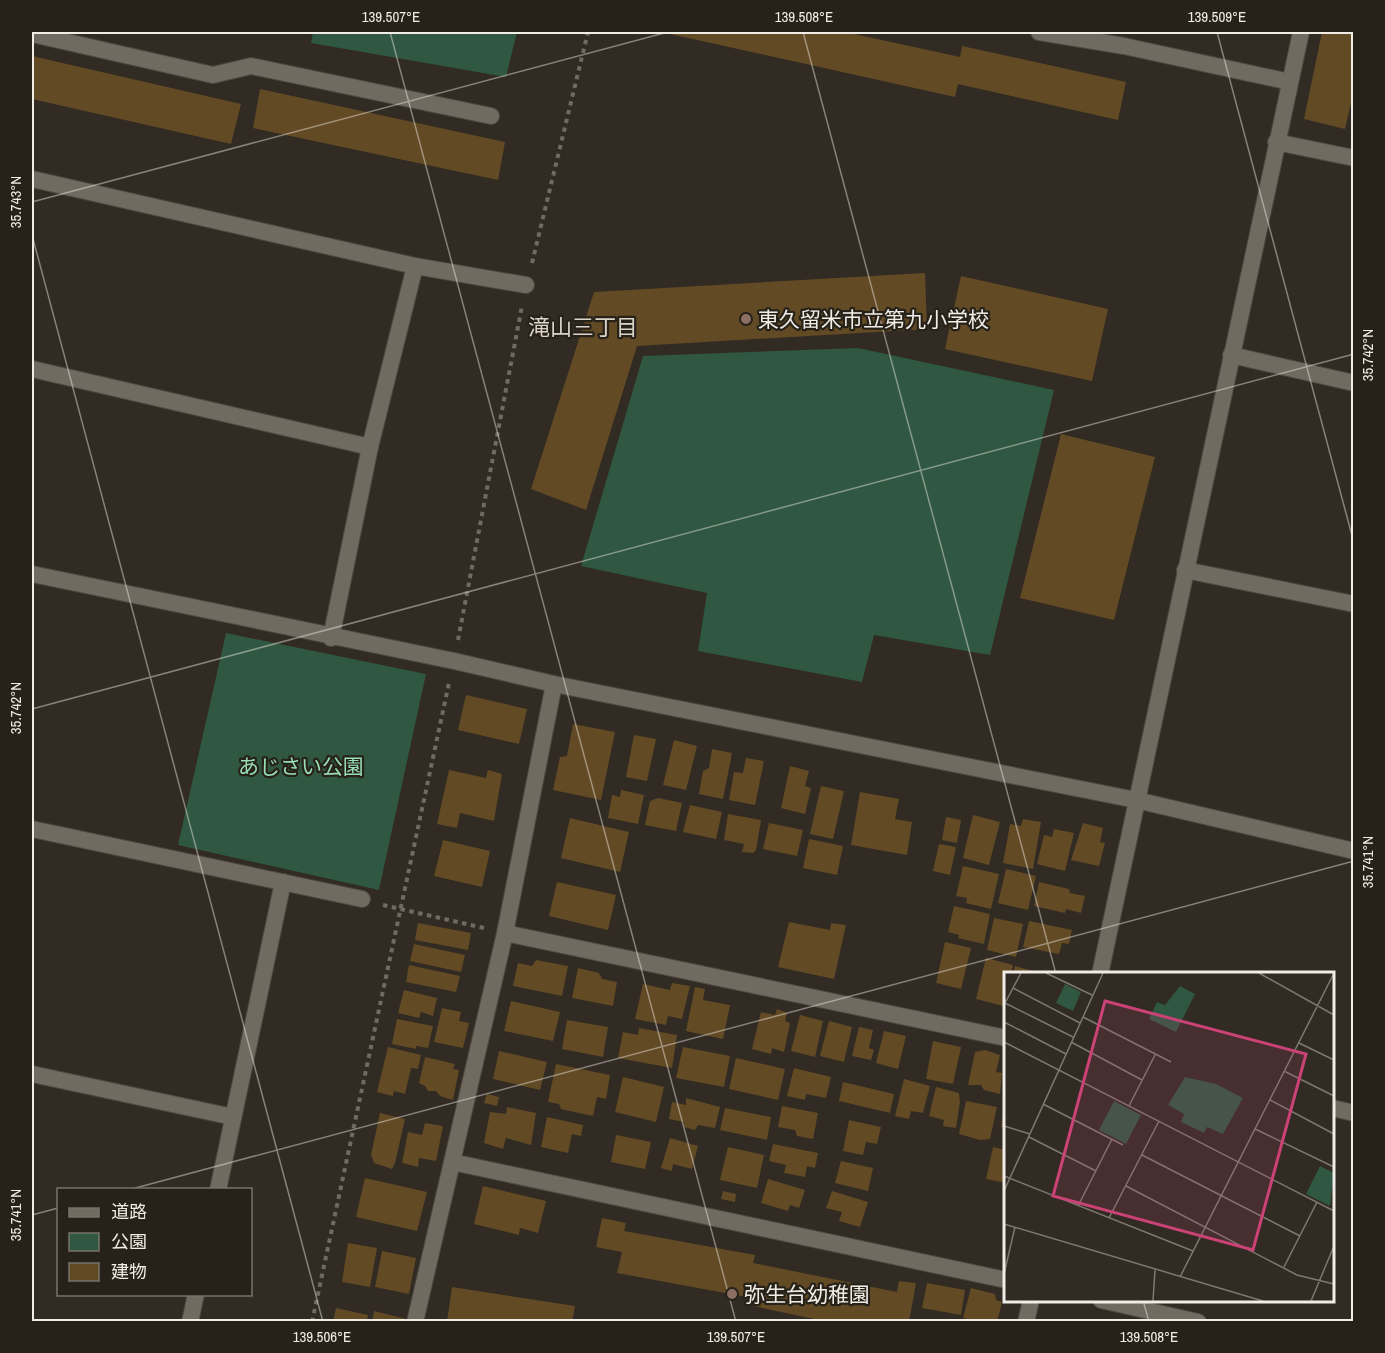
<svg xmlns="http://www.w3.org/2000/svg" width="1385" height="1353" font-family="'Archivo Narrow','Noto Sans JP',sans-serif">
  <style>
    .green { fill: #305741 }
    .building { fill: #624a24 }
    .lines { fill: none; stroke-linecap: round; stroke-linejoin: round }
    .service-casing { stroke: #4d4840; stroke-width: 18 }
    .minor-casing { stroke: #4d4840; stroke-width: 18 }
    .path { stroke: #706a63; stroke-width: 4; stroke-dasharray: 4.5 4.5; stroke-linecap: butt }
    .service { stroke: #716a60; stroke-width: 16 }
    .minor { stroke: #716a60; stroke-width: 16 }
    .ticks { fill: none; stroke: #f0ece6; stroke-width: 1.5; stroke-opacity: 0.45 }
    .education-dot { fill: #8d6e63; stroke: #272219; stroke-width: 2 }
    .labels { text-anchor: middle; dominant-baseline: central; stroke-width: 4.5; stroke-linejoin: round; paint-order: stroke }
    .poi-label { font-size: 21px; fill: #f0ece6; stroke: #272219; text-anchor: start }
    .park-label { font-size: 21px; fill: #97deb5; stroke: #272219 }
    .neighbourhood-label { font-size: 22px; fill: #dbd3c8; stroke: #272219 }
    .inset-road { fill: none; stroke: #7d7871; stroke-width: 1.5 }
    .view { fill: #cb4277; fill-opacity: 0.15; stroke: #cb4277; stroke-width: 3 }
    .inset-edge { fill: none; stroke: #f0ece6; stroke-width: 3 }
    .neatline { fill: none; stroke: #f0ece6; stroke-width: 2 }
    .ticks-label { font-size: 15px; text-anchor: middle; fill: #f0ece6 }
  </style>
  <rect width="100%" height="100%" fill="#312b23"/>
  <g class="green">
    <path d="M313 32H517L506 77 311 43Z"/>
    <path d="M858 348 1054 390 990 655 874 635 862 682 698 651 707 593 581 566 643 356Z"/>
    <path d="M226 633 426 674 379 890 178 845Z"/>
  </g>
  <g class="building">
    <path d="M661 32H845L960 57 962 46 1126 82 1118 120 958 84 955 97Z"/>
    <path d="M1322 32H1354V90L1345 129 1304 119Z"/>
    <path d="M32 56 241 104 231 144 32 99Z"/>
    <path d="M260 89 505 142 498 180 253 128Z"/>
    <path d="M925 273 927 329 637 346 586 510 531 489 594 292Z"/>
    <path d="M961 276 1108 309 1092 381 945 349Z"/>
    <path d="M1061 434 1155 457 1114 620 1020 598Z"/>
    <path d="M466 695 527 709 519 744 458 730Z"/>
    <path d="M573 724 615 732 601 800 553 790 560 757 567 756Z"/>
    <path d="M634 735 656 739 647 781 626 777Z"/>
    <path d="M674 740 697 746 686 790 663 785Z"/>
    <path d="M712 749 732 753 723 799 699 794 703 771 709 768Z"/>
    <path d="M746 758 764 761 755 805 729 800 734 772 743 773Z"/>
    <path d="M790 766 809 771 805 786 811 788 805 814 781 808Z"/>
    <path d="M449 770 486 778 488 770 502 774 494 821 460 813 457 828 437 824Z"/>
    <path d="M821 786 844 791 833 839 810 834Z"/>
    <path d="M621 790 644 795 638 824 608 818 612 795 620 797Z"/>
    <path d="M860 792 899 799 895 819 912 822 907 855 851 845Z"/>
    <path d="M658 798 682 803 676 831 645 825 650 801Z"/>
    <path d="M690 805 722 812 716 839 683 832Z"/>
    <path d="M728 814 761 820 756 850 753 853 742 852 744 844 724 840Z"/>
    <path d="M973 815 1000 822 989 865 963 858Z"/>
    <path d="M946 817 961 820 957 843 942 840Z"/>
    <path d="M570 818 629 832 620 872 561 858Z"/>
    <path d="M1023 819 1041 822 1033 869 1003 863 1010 824 1021 826Z"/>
    <path d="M769 823 803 830 797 856 763 849Z"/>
    <path d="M1083 823 1103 828 1100 842 1105 843 1099 866 1071 860Z"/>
    <path d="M1054 829 1074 833 1065 871 1037 864 1044 835 1052 837Z"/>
    <path d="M809 839 843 846 837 875 803 868Z"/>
    <path d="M443 840 490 851 482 887 434 876Z"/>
    <path d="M939 844 956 847 950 875 933 871Z"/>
    <path d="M963 866 999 874 991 909 966 903 967 898 956 896Z"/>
    <path d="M1006 869 1036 876 1028 910 998 903Z"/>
    <path d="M557 882 616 895 608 930 549 916Z"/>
    <path d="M1039 882 1069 889 1070 893 1085 896 1081 913 1066 909 1065 913 1034 906Z"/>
    <path d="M954 906 990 914 984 944 958 938 959 935 948 932Z"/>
    <path d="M994 918 1023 924 1016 957 987 950Z"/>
    <path d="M1029 921 1072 930 1069 944 1062 943 1059 954 1023 947Z"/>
    <path d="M789 922 830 930 831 923 846 925 834 979 778 967Z"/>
    <path d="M418 923 471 933 468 950 415 940Z"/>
    <path d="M945 942 971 948 961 989 936 983Z"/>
    <path d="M414 944 465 955 461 972 410 961Z"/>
    <path d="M986 958 1013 965 1011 974H1006V995L1003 1006 976 999Z"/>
    <path d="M536 960 568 966 562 996 513 986 518 963 532 966Z"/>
    <path d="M409 965 460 976 456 992 406 982Z"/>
    <path d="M1015 966 1040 973V974H1013Z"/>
    <path d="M578 968 599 973 602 979 617 982 613 1006 572 998Z"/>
    <path d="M672 983 690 986 682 1019 668 1016 666 1025 635 1019 643 984 670 990Z"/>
    <path d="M695 987 705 989 703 1000 730 1005 723 1039 686 1031Z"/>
    <path d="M404 990 437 998 433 1016 421 1012 419 1018 398 1013Z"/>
    <path d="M511 1001 560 1012 553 1041 504 1031Z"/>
    <path d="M442 1008 461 1012 459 1021 469 1023 463 1048 434 1042Z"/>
    <path d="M777 1009 787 1013 785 1021 790 1023 784 1052 772 1048 771 1054 752 1049 761 1012 775 1015Z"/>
    <path d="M800 1015 823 1021 815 1057 791 1051Z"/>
    <path d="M397 1019 433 1026 428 1048 416 1046V1049L392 1044Z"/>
    <path d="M567 1020 608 1027 603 1057 562 1049Z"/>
    <path d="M829 1021 852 1027 844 1062 820 1056Z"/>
    <path d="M859 1027 873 1030 869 1048 874 1050 871 1060 852 1056Z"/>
    <path d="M639 1028 677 1035 672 1068 618 1058 623 1032 638 1035Z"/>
    <path d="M884 1031 906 1036 898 1069 876 1063Z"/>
    <path d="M933 1041 961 1047 953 1084 926 1079Z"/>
    <path d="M388 1047 421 1055 418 1069 411 1068 405 1094 394 1091 393 1096 377 1092Z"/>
    <path d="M683 1047 730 1056 724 1087 676 1078Z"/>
    <path d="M985 1050 1000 1055 996 1072 1002 1073 1000 1094 984 1090 981 1085H968L975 1052Z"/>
    <path d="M499 1051 547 1062 540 1090 493 1079Z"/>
    <path d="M425 1057 455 1064 453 1069 459 1070 453 1100 440 1096 436 1091H428L425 1086 419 1083Z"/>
    <path d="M736 1058 785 1069 778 1100 729 1089Z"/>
    <path d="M556 1064 610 1075 606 1099 597 1097 593 1116 561 1109 559 1104 548 1102Z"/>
    <path d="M794 1068 831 1077 826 1098 806 1094 805 1100 787 1096Z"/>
    <path d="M623 1077 664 1087 656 1122 615 1112Z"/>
    <path d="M904 1079 930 1086 923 1113 911 1111 909 1119 895 1116Z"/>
    <path d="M843 1082 894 1094 890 1113 839 1101Z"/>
    <path d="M936 1087 959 1093 960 1102 956 1128 943 1126 944 1120 929 1116Z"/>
    <path d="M487 1094 499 1097 497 1106 484 1103Z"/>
    <path d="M686 1098 720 1107 715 1128 698 1125 695 1130 684 1127V1122L669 1119 672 1102 686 1105Z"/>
    <path d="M966 1101 997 1107 990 1139 980 1140 959 1134Z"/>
    <path d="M782 1106 818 1113 813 1139 797 1136 795 1130 778 1127Z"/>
    <path d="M507 1107 536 1113 531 1145 506 1138 503 1149 484 1143 490 1112 506 1114Z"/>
    <path d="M725 1108 771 1117 767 1140 720 1130Z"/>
    <path d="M1004 1108 1006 1109V1128L1001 1127Z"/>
    <path d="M380 1113 405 1119 395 1163 392 1169 374 1163 371 1155Z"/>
    <path d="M547 1117 583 1125 581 1136 572 1134 568 1153 541 1147Z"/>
    <path d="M849 1120 881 1127 877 1144 866 1142 863 1155 843 1151Z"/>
    <path d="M425 1123 443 1126 436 1161 419 1158 418 1167 402 1163 408 1132 422 1135Z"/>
    <path d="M616 1135 651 1142 645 1169 611 1162Z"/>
    <path d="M670 1138 698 1146 692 1169 673 1164 672 1171 661 1168Z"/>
    <path d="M773 1144 818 1153 815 1168 807 1166 805 1177 784 1173 786 1165 769 1161Z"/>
    <path d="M728 1147 764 1155 757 1188 720 1180Z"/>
    <path d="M993 1147 1006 1150V1183L986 1179Z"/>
    <path d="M841 1161 873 1168 868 1191 835 1183Z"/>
    <path d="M365 1178 427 1192 417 1231 356 1217Z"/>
    <path d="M768 1179 805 1190 799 1208 790 1205 788 1211 761 1203Z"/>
    <path d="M483 1186 546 1201 538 1233 520 1228 519 1235 474 1224Z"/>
    <path d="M723 1191 736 1194 735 1202 721 1199Z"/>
    <path d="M832 1191 868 1202 860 1227 839 1221 842 1212 826 1208Z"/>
    <path d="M602 1218 626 1223 624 1231 755 1255 753 1263 897 1292 899 1281 916 1283 909 1322H828L753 1306 752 1298 617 1273 622 1252 596 1247Z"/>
    <path d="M348 1243 377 1248 370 1287 342 1282Z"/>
    <path d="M382 1251 416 1258 409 1294 375 1287Z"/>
    <path d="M927 1283 965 1290 961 1315 922 1308Z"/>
    <path d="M452 1287 575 1306 572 1322 447 1321Z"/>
    <path d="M971 1288 995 1294 996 1300 1002 1302 997 1322H978L963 1318Z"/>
    <path d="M336 1308 368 1315 367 1322H333Z"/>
    <path d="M374 1311 414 1321V1322H372Z"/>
  </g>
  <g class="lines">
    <g class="service-casing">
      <g id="service">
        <path d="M1039 32 1124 46 1290 82"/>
        <path d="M32 34 213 75 251 66 491 116"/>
      </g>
    </g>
    <g class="minor-casing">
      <g id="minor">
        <path d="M1276 142 1354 158"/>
        <path d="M32 179 415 266 526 285"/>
        <path d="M1231 355 1354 383"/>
        <path d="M32 369 370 447"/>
        <path d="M1185 570 1354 604"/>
        <path d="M32 574 454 661 554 684 1136 800 1354 851"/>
        <path d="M331 638 370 447 415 266"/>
        <path d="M32 829 362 899"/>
        <path d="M505 933 1006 1038"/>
        <path d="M1100 974 1301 32"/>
        <path d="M32 1074 233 1117"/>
        <path d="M1332 1108 1354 1113"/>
        <path d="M452 1162 1006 1280"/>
        <path d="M218 1190 283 882"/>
        <path d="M1101 1300 1198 1322"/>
        <path d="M190 1322 196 1294"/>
        <path d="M415 1322 505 933 554 684"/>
        <path d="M1026 1322 1031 1300"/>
      </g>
    </g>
    <g class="path">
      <path d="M532 263 588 32"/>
      <path d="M458 640 522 306"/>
      <path d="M383 905 484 928"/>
      <path d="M312 1322 449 683"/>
    </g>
    <use href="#service" class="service"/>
    <use href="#minor" class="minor"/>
  </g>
  <path class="ticks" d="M390 32 736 1322M803 32 1056 974M1217 32 1354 543M32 202 668 32M32 235 323 1322M32 709 1354 354M128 1190 1354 861M32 1215 58 1208M1143 1300 1149 1322"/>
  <g class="education-dot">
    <circle cx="746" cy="319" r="6"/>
    <circle cx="732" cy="1294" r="6"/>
  </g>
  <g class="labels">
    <g class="poi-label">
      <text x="758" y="319">東久留米市立第九小学校</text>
      <text x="744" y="1294">弥生台幼稚園</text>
    </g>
    <g class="park-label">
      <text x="301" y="766">あじさい公園</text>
    </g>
    <g class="neighbourhood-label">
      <text x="583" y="327">滝山三丁目</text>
    </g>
  </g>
  <g transform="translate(1004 972)">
    <rect width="330" height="330" fill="#312b23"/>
    <path d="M61 12 77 20 69 39 52 31ZM176 14 191 22 172 60 145 47 153 30 161 33ZM181 105 212 112 239 126 219 162 203 155 200 161 177 150 180 142 164 133ZM110 129 137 143 122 172 95 158ZM316 194 330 201 326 234 302 222Z" fill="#305741"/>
    <path class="inset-road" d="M42 1 88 23M255 1 330 43M9 16 76 51M1 31 69 65M0 33 17 1M79 45 167 90M0 50 62 82M0 70 330 239M67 70 138 108M295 71 330 88M280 99 330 124M266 128 330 162M39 132 119 173M125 134 151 83M0 154 26 162M251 157 330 195M25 165 92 199M138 183 296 264M0 204 189 279M122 214 293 303 330 312M0 219 99 1M74 234 108 167M105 246 155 149M0 252 259 329M280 295 313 230M0 302 11 255M176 305 330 1M149 329 151 298M307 329 330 274"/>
    <path class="view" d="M101 29 302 82 249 278 49 224Z"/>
    <rect width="330" height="330" class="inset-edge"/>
  </g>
  <rect width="1385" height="1353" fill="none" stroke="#272219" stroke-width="66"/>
  <rect x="57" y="1188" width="195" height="108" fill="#272219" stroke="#77736b" stroke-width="1.5"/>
  <rect x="69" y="1208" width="30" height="9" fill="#716a60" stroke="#77736b" stroke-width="1.5"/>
  <text x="111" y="1218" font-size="18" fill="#f0ece6">道路</text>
  <rect x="69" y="1233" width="30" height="18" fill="#305741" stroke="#77736b" stroke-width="1.5"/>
  <text x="111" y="1248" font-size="18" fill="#f0ece6">公園</text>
  <rect x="69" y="1263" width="30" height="18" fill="#624a24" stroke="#77736b" stroke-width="1.5"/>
  <text x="111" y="1278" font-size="18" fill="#f0ece6">建物</text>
  <rect x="33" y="33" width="1319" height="1287" class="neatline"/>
  <g class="ticks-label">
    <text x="391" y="22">139.507°E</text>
    <text x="804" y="22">139.508°E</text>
    <text x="1217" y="22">139.509°E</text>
    <text transform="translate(16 202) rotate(-90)" y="5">35.743°N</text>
    <text transform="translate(1368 355) rotate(-90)" y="5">35.742°N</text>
    <text transform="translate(16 708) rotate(-90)" y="5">35.742°N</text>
    <text transform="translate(1368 862) rotate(-90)" y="5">35.741°N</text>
    <text transform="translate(16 1215) rotate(-90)" y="5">35.741°N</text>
    <text x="322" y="1342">139.506°E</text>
    <text x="736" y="1342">139.507°E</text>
    <text x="1149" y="1342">139.508°E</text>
  </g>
</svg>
